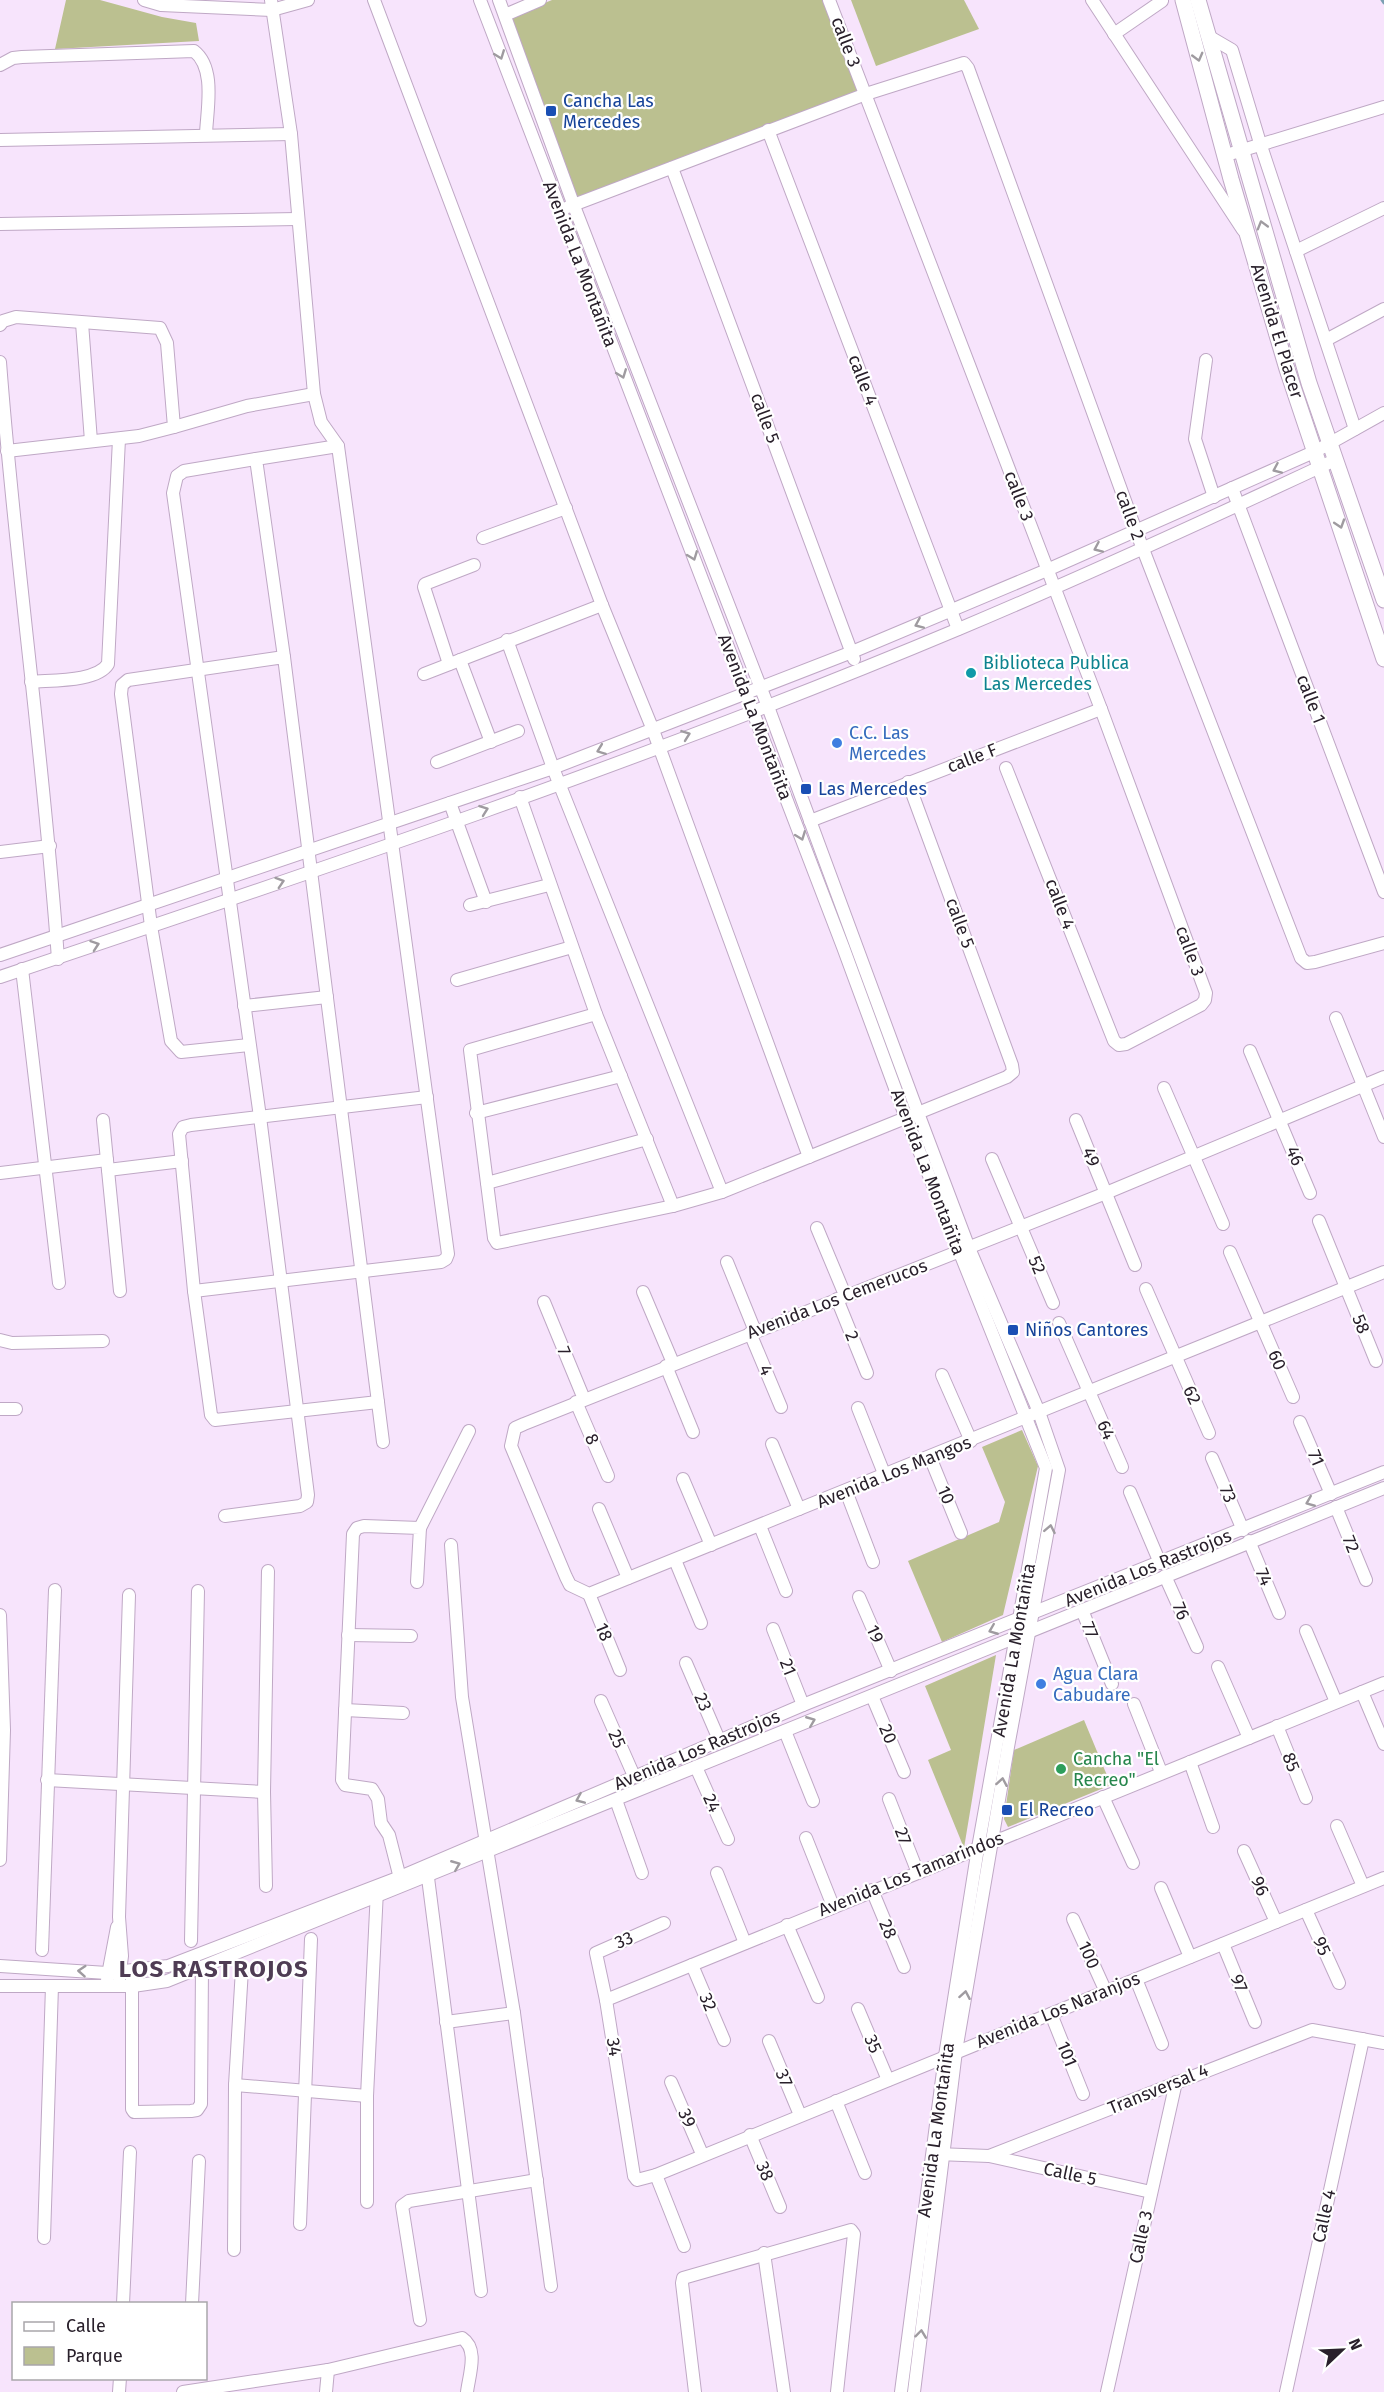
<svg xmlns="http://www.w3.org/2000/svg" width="1384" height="2392" font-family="'Fira Sans',sans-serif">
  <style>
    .green { fill: #bbc090 }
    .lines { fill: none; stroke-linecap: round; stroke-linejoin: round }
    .stream { stroke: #7ca0b3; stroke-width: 3 }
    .minor-casing { stroke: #bfa8c5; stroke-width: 14 }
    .tertiary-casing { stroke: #bfa8c5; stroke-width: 17 }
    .minor { stroke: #fff; stroke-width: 12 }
    .tertiary { stroke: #fff; stroke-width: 15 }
    .oneway { stroke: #9f9ba0 }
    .transit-dot { fill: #1a4fb4; stroke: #fff; stroke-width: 2 }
    .culture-dot { fill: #0f9aa8; stroke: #fff; stroke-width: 2 }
    .shop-dot { fill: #3f7fe0; stroke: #fff; stroke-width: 2 }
    .leisure-dot { fill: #2e9e5b; stroke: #fff; stroke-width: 2 }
    .labels { text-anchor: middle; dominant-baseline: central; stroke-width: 4.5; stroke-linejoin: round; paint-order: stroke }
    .street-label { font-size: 18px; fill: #29202b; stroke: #fff }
    .transit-label { font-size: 18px; fill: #164399; stroke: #fff; text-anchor: start }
    .culture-label { font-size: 18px; fill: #0d838f; stroke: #fff; text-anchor: start }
    .shop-label { font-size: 18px; fill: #366cbe; stroke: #fff; text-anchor: start }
    .leisure-label { font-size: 18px; fill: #27864d; stroke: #fff; text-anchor: start }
    .district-label { font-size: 24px; font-weight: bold; letter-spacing: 1.5px; fill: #4f3c54; stroke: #fff }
  </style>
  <rect width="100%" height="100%" fill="#f7e4fc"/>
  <g class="green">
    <path d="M66 0H100L162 17 196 23 199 41 55 49Z"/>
    <path d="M552 0H826L861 91 576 201 509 17Z"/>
    <path d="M851 0H964L979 29 876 66Z"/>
    <path d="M1022 1430 1038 1466 1003 1615 942 1642 908 1561 999 1522 1005 1502 982 1447Z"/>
    <path d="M996 1655 964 1848 928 1760 951 1750 925 1686Z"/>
    <path d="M1084 1720 1111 1785 1008 1827 1004 1819 1014 1750Z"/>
  </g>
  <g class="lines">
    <path class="stream" d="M1382 0 1384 3"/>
    <g class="minor-casing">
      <g id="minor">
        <path d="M144 0 161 5 272 10 308 0"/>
        <path d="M374 0 602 605 653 730 809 1157"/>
        <path d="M480 0 843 947 906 1118 1046 1468 978 1848 945 2056 901 2392"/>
        <path d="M499 0 574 206 767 704 918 1113 969 1248 1039 1412 1059 1470 1008 1747 956 2051 914 2392"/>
        <path d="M829 0 1101 709 1206 993 1205 1000 1201 1005 1126 1044 1119 1045 1114 1041 1006 768"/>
        <path d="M1092 0 1243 230"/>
        <path d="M505 15 540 0"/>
        <path d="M1114 34 1162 1"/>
        <path d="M1208 36 1232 50 1260 143 1355 429"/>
        <path d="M0 65 13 58 22 57 194 51C216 68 207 109 206 134"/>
        <path d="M768 130 958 629"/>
        <path d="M0 140 291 134"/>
        <path d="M1233 153 1384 107"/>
        <path d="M672 168 854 659"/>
        <path d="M568 207 866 94 964 63 968 68 1136 531 1301 958 1307 963 1315 962 1384 943"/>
        <path d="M0 224 297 219"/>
        <path d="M1296 251 1384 208"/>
        <path d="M82 323 91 441"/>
        <path d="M0 325 3 321 16 317 160 328 167 343 174 427 139 436 7 451"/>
        <path d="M1326 340 1384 309"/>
        <path d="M1206 360 1195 439 1214 497"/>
        <path d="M0 362C15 561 44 759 58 959"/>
        <path d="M174 427 247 406 314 394"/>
        <path d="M1232 488 1384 892"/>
        <path d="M483 538 566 508"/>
        <path d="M507 640 553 768 722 1192"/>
        <path d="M284 657 256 459 338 446"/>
        <path d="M460 660 491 742"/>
        <path d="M449 664 424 587 425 584 474 565"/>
        <path d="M424 674 602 605"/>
        <path d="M31 682C51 680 97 682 108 664L119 439"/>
        <path d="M437 762 518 731"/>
        <path d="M520 797 596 1014 673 1206"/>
        <path d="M450 803 486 902"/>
        <path d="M810 821 1101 709"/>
        <path d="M0 852 50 846"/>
        <path d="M470 905 549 885"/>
        <path d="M0 955 553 768 852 652 1047 570 1316 451 1384 413"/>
        <path d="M22 969 59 1283"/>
        <path d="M0 977C323 869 647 760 961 628 1087 575 1211 518 1335 460"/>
        <path d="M457 980 572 947"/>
        <path d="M244 1006 327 997"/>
        <path d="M596 1014 470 1050 494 1238 497 1243 673 1206 722 1192 1007 1077 1013 1072 1012 1065 908 782"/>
        <path d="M1336 1018 1384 1137"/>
        <path d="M249 1045 181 1052 171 1041 151 926 121 694 122 685 128 680 284 657 383 1442"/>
        <path d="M1250 1051 1310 1193"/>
        <path d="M1384 1077 1106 1193 524 1424 515 1428 511 1446 566 1577 570 1585 589 1594 1384 1272"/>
        <path d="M1164 1088 1223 1224"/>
        <path d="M476 1113 621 1076"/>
        <path d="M103 1120 120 1291"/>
        <path d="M1076 1120 1135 1265"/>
        <path d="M992 1159 1053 1303"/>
        <path d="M108 1170 182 1161"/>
        <path d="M0 1173 107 1160"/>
        <path d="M487 1183 647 1139"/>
        <path d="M1319 1221 1376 1361"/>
        <path d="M817 1228 845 1295"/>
        <path d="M1230 1252 1293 1397"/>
        <path d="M727 1262 755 1331"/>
        <path d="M1146 1289 1209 1433"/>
        <path d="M194 1291 441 1262 446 1259 448 1254 338 446 321 422 314 394 291 134 271 0"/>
        <path d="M643 1292 673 1363"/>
        <path d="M837 1299 867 1373"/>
        <path d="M544 1302 584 1399"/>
        <path d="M1059 1323 1122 1467"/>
        <path d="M750 1333 781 1407"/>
        <path d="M0 1340 12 1343 103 1341"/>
        <path d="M666 1366 693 1432"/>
        <path d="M942 1375 971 1441"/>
        <path d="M378 1402 215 1420 211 1415 194 1291 179 1134 183 1127 191 1125 427 1097"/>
        <path d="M576 1402 608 1476"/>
        <path d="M858 1408 885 1476"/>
        <path d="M0 1409H16"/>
        <path d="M1300 1422 1331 1494"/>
        <path d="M772 1444 799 1509"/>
        <path d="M930 1457 961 1533"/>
        <path d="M1212 1458 1243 1530"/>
        <path d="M683 1479 711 1545"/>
        <path d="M846 1491 873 1562"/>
        <path d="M1130 1492 1160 1563"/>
        <path d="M1336 1507 1366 1580"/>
        <path d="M599 1509 628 1578"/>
        <path d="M225 1516 300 1506 307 1502 308 1495 260 1117 173 493 177 476 184 471 256 459"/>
        <path d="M760 1526 786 1591"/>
        <path d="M420 1528 469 1431"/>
        <path d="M1249 1541 1279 1613"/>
        <path d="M451 1545 462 1697 514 2013 551 2286"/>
        <path d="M675 1560 701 1623"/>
        <path d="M1165 1576 1197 1647"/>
        <path d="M589 1594 620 1670"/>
        <path d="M859 1597 891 1671"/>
        <path d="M1082 1610 1112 1684"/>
        <path d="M0 1615 4 1730 0 1860"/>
        <path d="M773 1629 803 1705"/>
        <path d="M1306 1631 1336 1702"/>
        <path d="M348 1635 411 1636"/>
        <path d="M686 1663 720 1742"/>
        <path d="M1218 1667 1249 1738"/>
        <path d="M1362 1692 1384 1744"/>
        <path d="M872 1696 904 1772"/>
        <path d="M601 1701 634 1776"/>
        <path d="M1134 1704 1161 1772"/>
        <path d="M345 1710 403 1713"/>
        <path d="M1277 1726 1306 1798"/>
        <path d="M785 1731 813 1801"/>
        <path d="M1190 1762 1213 1827"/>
        <path d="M696 1767 728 1839"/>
        <path d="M47 1780 264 1792"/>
        <path d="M1103 1797 1133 1863"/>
        <path d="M889 1799 918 1873"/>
        <path d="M616 1800 642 1873"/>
        <path d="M1337 1826 1363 1886"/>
        <path d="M806 1838 833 1906"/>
        <path d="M1244 1851 1276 1922"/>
        <path d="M427 1870 481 2291"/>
        <path d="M717 1873 745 1943"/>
        <path d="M401 1882 389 1835 381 1823 378 1799 372 1789 345 1785 342 1780 353 1534 357 1528 364 1526 420 1528 417 1582"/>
        <path d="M266 1886 264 1792 268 1571"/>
        <path d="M1161 1888 1190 1957"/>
        <path d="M872 1890 904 1967"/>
        <path d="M1306 1910 1339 1983"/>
        <path d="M1073 1919 1106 1992"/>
        <path d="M664 1923 596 1953 606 2000 634 2176 637 2180 656 2175 1384 1878"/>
        <path d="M787 1925 818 1997"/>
        <path d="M191 1941 198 1591"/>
        <path d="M1223 1944 1255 2022"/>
        <path d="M42 1950 55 1590"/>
        <path d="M692 1965 724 2040"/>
        <path d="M0 1966 107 1973 168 1966 400 1877 803 1705 1384 1472"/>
        <path d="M119 1979 122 1956 119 1917 129 1595"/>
        <path d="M132 1979V2109L134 2112 191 2111 197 2110 201 2104 202 1967"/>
        <path d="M1136 1979 1162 2044"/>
        <path d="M107 1980 117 1927"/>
        <path d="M0 1986H133L167 1981 1384 1488"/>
        <path d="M606 2000 1384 1683"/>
        <path d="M858 2009 888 2080"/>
        <path d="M1051 2014 1083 2094"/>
        <path d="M446 2022 514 2013"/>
        <path d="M769 2041 800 2115"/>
        <path d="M671 2082 702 2154"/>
        <path d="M235 2085 367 2096"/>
        <path d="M836 2101 865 2173"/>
        <path d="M750 2135 780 2207"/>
        <path d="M937 2154 989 2156 1312 2030 1384 2043"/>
        <path d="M989 2156 1151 2192"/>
        <path d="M656 2175 684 2246"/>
        <path d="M367 2202V2096L377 1890"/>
        <path d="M300 2224 311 1939"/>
        <path d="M44 2238 52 1986"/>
        <path d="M234 2250 235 2085 242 1969"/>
        <path d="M764 2253 784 2392"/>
        <path d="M123 2304 130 2152"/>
        <path d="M192 2304 199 2161"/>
        <path d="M420 2320 402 2206 409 2201 537 2180"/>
        <path d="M119 2392 120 2378"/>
        <path d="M183 2392 328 2370 462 2338C479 2349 469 2375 467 2392"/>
        <path d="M326 2392 328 2370"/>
        <path d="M695 2392 682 2283 683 2278 851 2230 854 2234 837 2392"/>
        <path d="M1107 2392 1176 2082"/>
        <path d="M1286 2392 1363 2039"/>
      </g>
    </g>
    <g class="tertiary-casing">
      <g id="tertiary">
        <path d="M1183 0 1231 179 1287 369 1384 659"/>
        <path d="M1198 0 1309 383 1384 600"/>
      </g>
    </g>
    <use href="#minor" class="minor"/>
    <use href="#tertiary" class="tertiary"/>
  </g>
  <defs><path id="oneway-chevron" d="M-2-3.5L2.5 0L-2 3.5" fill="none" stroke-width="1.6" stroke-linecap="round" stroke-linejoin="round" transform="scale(1.5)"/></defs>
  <g class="oneway">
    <use href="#oneway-chevron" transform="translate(500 55) rotate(69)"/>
    <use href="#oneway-chevron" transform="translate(1198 57) rotate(75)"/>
    <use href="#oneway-chevron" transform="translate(1262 225) rotate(-106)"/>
    <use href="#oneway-chevron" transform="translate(622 374) rotate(69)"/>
    <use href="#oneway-chevron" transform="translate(1277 469) rotate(156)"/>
    <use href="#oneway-chevron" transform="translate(1340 524) rotate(72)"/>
    <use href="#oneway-chevron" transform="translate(1098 548) rotate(156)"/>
    <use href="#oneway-chevron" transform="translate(693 556) rotate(69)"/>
    <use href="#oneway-chevron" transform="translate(919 624) rotate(157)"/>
    <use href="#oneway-chevron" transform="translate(686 735) rotate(-20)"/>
    <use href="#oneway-chevron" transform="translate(601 750) rotate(159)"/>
    <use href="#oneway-chevron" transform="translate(484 810) rotate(-20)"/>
    <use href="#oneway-chevron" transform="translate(801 836) rotate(69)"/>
    <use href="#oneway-chevron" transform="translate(280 882) rotate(-18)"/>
    <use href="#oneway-chevron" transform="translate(95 945) rotate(-19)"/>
    <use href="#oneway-chevron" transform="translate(1310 1502) rotate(158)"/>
    <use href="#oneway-chevron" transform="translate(1050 1529) rotate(-79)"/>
    <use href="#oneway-chevron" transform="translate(993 1630) rotate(158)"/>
    <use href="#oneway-chevron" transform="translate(811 1721) rotate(-22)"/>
    <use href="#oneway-chevron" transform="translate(1002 1782) rotate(-80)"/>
    <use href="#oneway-chevron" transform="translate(580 1799) rotate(157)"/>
    <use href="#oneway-chevron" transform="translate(456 1865) rotate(-22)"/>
    <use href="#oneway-chevron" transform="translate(82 1971) rotate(-176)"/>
    <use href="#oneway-chevron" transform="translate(965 1995) rotate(-80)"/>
    <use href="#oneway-chevron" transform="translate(921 2334) rotate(-83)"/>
  </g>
  <g class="transit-dot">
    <rect x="545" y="105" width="12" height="12" rx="3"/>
    <rect x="800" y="783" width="12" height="12" rx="3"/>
    <rect x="1007" y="1324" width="12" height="12" rx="3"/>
    <rect x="1001" y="1804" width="12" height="12" rx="3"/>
  </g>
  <circle class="culture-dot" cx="971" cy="673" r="6"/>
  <g class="shop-dot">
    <circle cx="837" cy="743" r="6"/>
    <circle cx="1041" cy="1684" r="6"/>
  </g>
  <circle class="leisure-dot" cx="1061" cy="1769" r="6"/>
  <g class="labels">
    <g class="street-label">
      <text transform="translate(846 42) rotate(69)">calle 3</text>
      <text transform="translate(580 264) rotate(69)">Avenida La Montañita</text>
      <text transform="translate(1277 331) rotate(73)">Avenida El Placer</text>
      <text transform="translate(863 380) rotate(69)">calle 4</text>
      <text transform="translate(765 418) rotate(70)">calle 5</text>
      <text transform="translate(1019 496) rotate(69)">calle 3</text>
      <text transform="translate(1130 515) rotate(70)">calle 2</text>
      <text transform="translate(1311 699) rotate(69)">calle 1</text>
      <text transform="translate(755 717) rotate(69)">Avenida La Montañita</text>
      <text transform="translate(972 758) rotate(-21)">calle F</text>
      <text transform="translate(1060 904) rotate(69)">calle 4</text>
      <text transform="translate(960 923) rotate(70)">calle 5</text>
      <text transform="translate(1190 951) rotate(70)">calle 3</text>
      <text transform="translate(1295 1156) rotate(67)">46</text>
      <text transform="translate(1091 1157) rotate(68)">49</text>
      <text transform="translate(928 1172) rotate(69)">Avenida La Montañita</text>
      <text transform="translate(1037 1265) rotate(67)">52</text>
      <text transform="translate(837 1299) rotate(-21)">Avenida Los Cemerucos</text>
      <text transform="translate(1361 1324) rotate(68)">58</text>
      <text transform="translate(852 1336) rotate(68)">2</text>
      <text transform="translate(564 1351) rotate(68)">7</text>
      <text transform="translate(1277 1360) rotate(67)">60</text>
      <text transform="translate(766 1370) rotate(67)">4</text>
      <text transform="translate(1192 1395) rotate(65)">62</text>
      <text transform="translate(1106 1430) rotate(67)">64</text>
      <text transform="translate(592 1439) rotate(66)">8</text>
      <text transform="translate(1316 1458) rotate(67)">71</text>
      <text transform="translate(894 1472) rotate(-22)">Avenida Los Mangos</text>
      <text transform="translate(1228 1494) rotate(67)">73</text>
      <text transform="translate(946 1495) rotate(67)">10</text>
      <text transform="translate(1351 1544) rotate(68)">72</text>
      <text transform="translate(1148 1568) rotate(-22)">Avenida Los Rastrojos</text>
      <text transform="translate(1264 1577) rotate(67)">74</text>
      <text transform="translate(1181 1611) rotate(67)">76</text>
      <text transform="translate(1090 1630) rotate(68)">77</text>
      <text transform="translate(604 1632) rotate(68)">18</text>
      <text transform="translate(875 1634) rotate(66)">19</text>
      <text transform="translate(1014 1650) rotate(-80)">Avenida La Montañita</text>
      <text transform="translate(788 1667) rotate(69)">21</text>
      <text transform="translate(703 1702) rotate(67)">23</text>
      <text transform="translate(888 1734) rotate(67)">20</text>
      <text transform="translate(617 1739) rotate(67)">25</text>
      <text transform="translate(697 1750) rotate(-23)">Avenida Los Rastrojos</text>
      <text transform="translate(1291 1762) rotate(68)">85</text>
      <text transform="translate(712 1803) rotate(66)">24</text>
      <text transform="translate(903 1836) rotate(69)">27</text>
      <text transform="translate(911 1874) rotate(-22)">Avenida Los Tamarindos</text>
      <text transform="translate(1260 1886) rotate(66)">96</text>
      <text transform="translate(888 1929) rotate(67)">28</text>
      <text transform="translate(624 1940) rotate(-23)">33</text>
      <text transform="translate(1322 1946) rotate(66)">95</text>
      <text transform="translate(1089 1955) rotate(66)">100</text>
      <text transform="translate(1239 1983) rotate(67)">97</text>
      <text transform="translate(708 2002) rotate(67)">32</text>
      <text transform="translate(1058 2010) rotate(-22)">Avenida Los Naranjos</text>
      <text transform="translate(873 2044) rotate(67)">35</text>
      <text transform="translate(614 2047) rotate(81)">34</text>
      <text transform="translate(1067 2054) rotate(68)">101</text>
      <text transform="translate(784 2078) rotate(67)">37</text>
      <text transform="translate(1158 2089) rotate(-22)">Transversal 4</text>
      <text transform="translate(687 2118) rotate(66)">39</text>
      <text transform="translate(936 2130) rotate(-82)">Avenida La Montañita</text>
      <text transform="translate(765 2171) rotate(67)">38</text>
      <text transform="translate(1070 2174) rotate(12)">Calle 5</text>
      <text transform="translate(1324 2216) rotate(-78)">Calle 4</text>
      <text transform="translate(1141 2237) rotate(-78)">Calle 3</text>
    </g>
    <g class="transit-label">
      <text x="563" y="101">Cancha Las<tspan x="563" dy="21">Mercedes</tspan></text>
      <text x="818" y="789">Las Mercedes</text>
      <text x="1025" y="1330">Niños Cantores</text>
      <text x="1019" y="1810">El Recreo</text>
    </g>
    <g class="culture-label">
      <text x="983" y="663">Biblioteca Publica<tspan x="983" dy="21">Las Mercedes</tspan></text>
    </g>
    <g class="shop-label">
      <text x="849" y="733">C.C. Las<tspan x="849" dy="21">Mercedes</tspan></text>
      <text x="1053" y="1674">Agua Clara<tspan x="1053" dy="21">Cabudare</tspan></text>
    </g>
    <g class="leisure-label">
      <text x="1073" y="1759">Cancha "El<tspan x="1073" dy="21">Recreo"</tspan></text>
    </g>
    <g class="district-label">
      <text x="214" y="1969">LOS RASTROJOS</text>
    </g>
  </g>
  <rect x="12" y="2302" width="195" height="78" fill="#ffffff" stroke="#a9a6aa" stroke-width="1.5"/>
  <rect x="24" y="2322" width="30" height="9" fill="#ffffff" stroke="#a9a6aa" stroke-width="1.5"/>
  <text x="66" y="2332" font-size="18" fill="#29202b">Calle</text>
  <rect x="24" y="2347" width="30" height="18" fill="#bbc090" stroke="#a9a6aa" stroke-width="1.5"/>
  <text x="66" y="2362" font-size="18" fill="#29202b">Parque</text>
  <g transform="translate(1342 2350) rotate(67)" stroke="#ffffff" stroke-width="4.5" paint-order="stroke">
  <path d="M0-4.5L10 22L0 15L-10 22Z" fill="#29202b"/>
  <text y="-9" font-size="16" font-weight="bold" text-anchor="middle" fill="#29202b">N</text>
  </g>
</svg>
